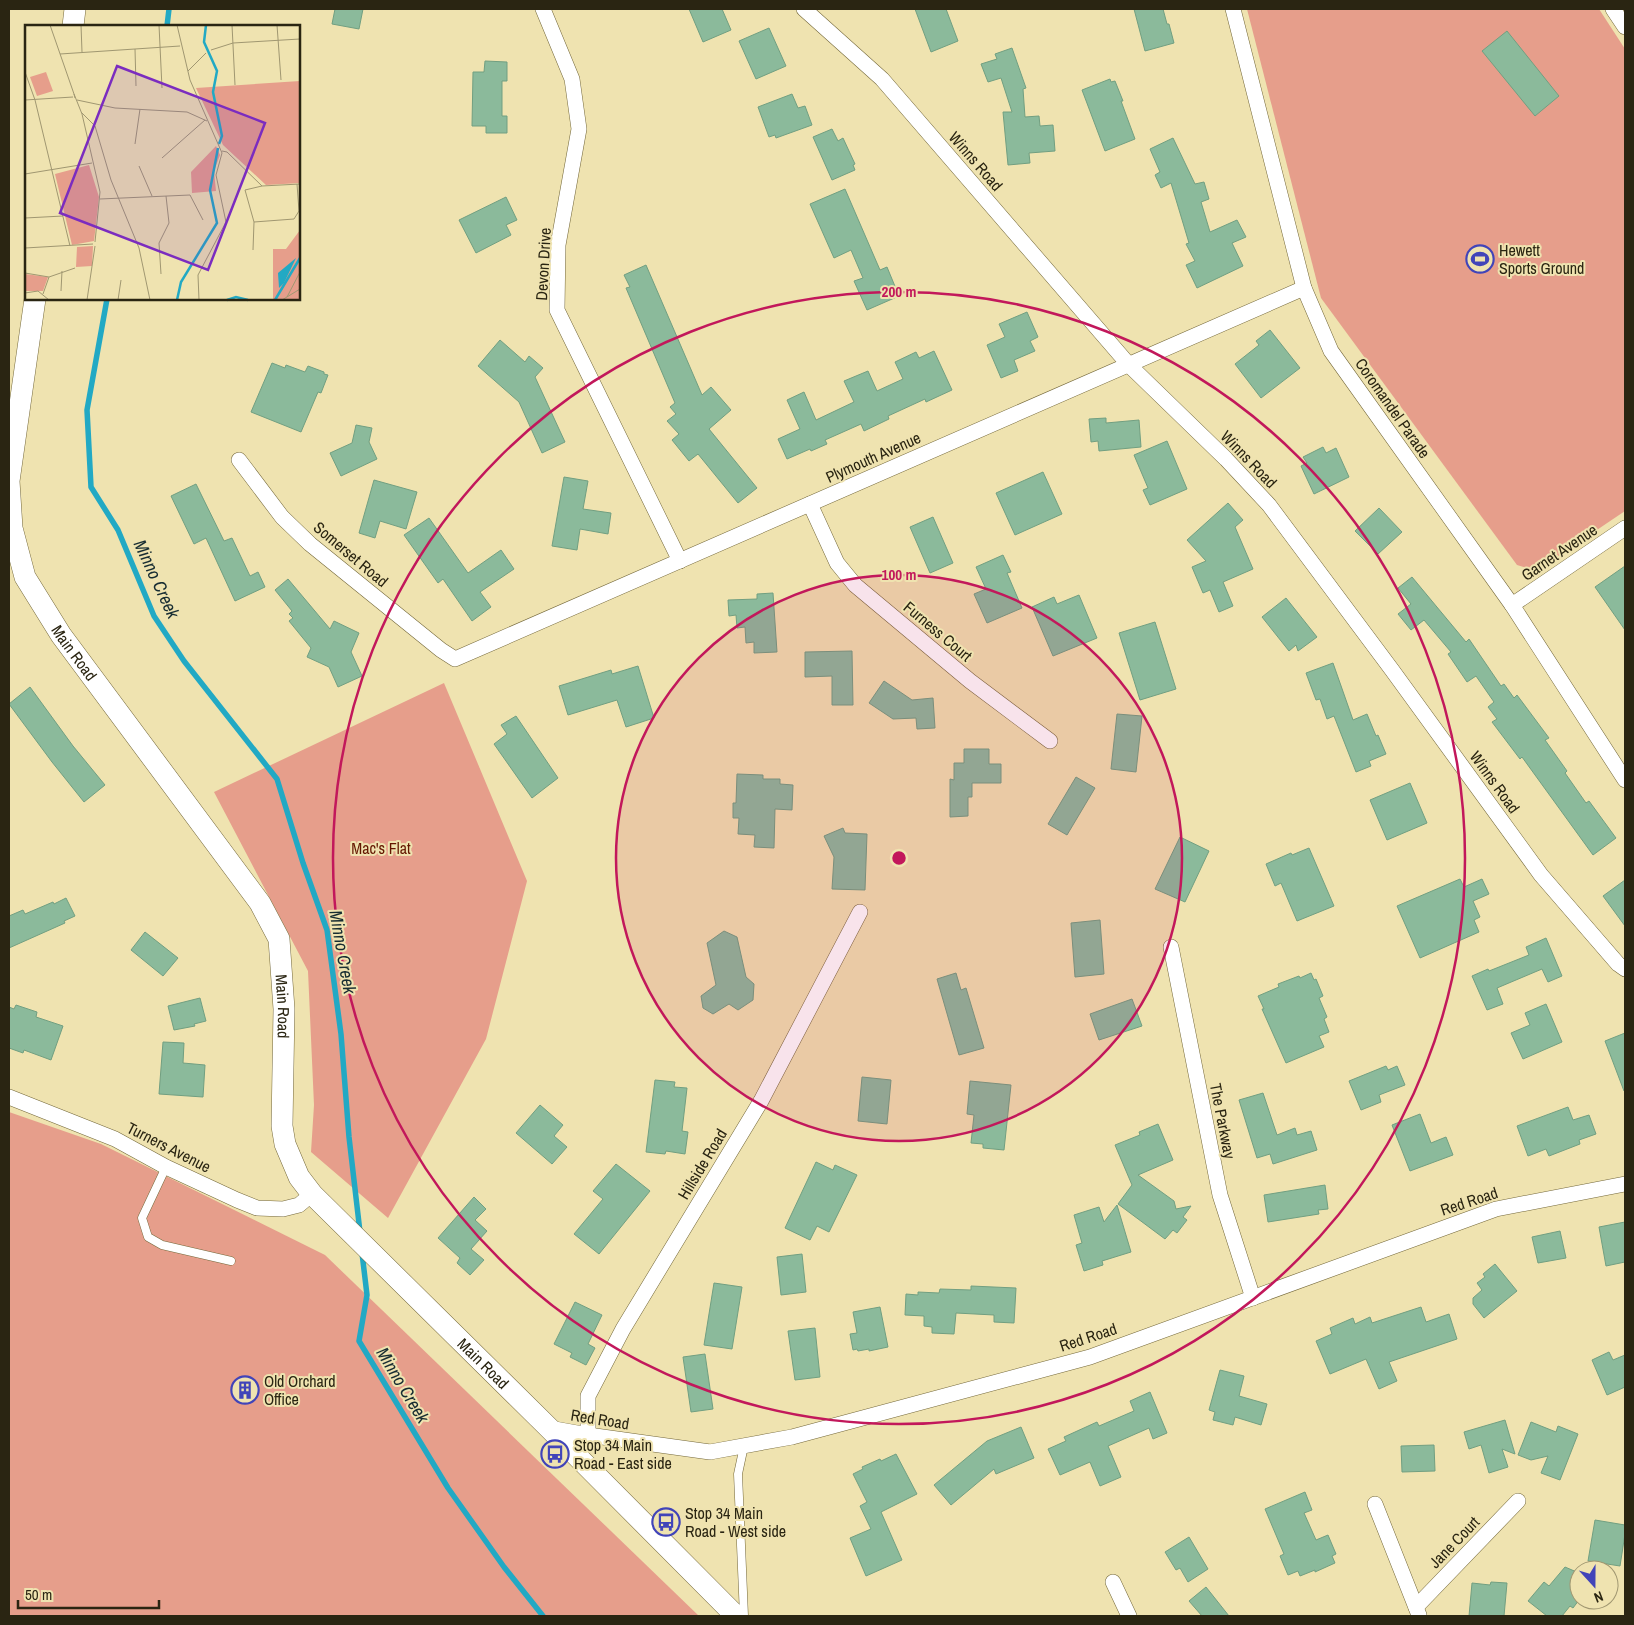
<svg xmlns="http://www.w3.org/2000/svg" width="1634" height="1625" font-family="'Archivo Narrow',sans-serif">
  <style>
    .green { fill: #e69e8b }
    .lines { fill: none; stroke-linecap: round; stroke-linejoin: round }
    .stream { stroke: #22a9c4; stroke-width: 5.5 }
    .building { fill: #8bba9b; stroke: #719f81 }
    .service-casing { stroke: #74683a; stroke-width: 9 }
    .minor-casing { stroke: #74683a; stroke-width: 16 }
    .secondary-casing { stroke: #74683a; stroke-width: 22 }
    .service { stroke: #fff; stroke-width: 8 }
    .minor { stroke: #fff; stroke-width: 15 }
    .secondary { stroke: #fff; stroke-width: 21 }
    .ring { fill: none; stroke: #c2185b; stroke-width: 2.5 }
    .labels { text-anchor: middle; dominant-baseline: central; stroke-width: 4; stroke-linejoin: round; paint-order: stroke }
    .street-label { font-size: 16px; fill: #2a2512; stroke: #efe3b0 }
    .poi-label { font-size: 16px; fill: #2a2512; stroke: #efe3b0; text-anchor: start }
    .park-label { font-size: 16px; fill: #641600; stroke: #efe3b0 }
    .water-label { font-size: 18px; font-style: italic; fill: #182d32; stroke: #efe3b0 }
    .inset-river { fill: none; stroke: #22a9c4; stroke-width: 2.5 }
    .inset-road { fill: none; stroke: #a09771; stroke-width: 1 }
    .view { fill: #7b2cbf; fill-opacity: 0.15; stroke: #7b2cbf; stroke-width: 2.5 }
    .inset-edge { fill: none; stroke: #2a2512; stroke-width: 2.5 }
    .centre { fill: #c2185b; stroke: #efe3b0; stroke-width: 2.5 }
    .ring-label { font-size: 15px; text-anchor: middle; font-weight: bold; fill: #c2185b; stroke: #efe3b0; stroke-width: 4; stroke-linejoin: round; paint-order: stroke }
  </style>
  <rect width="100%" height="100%" fill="#efe3b0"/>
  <g class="green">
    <path d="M1247 9H1599L1625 49V511L1536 571 1517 565 1321 298Z"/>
    <path d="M444 683 527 881 486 1039 388 1218 311 1152 314 1105 308 971 214 792Z"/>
    <path d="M9 1112 101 1144 325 1255 699 1616H9Z"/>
  </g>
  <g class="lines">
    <g class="stream">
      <path d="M167 26 169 9"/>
      <path d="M107 299 87 410 91 487 118 530 154 616 184 661 277 779 303 863 327 930 341 1034 349 1137 360 1232"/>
      <path d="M362 1253 367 1295 359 1341 448 1488 504 1567 543 1616"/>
    </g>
  </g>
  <g class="building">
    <path d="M335 9H363L359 29 332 24Z"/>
    <path d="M689 9H722L731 30 703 42Z"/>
    <path d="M915 9H946L958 41 931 52Z"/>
    <path d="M1134 9H1163L1167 24H1169L1174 43 1145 51Z"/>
    <path d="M769 28 786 66 756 79 739 41Z"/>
    <path d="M1507 31 1559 96 1535 116 1482 51Z"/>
    <path d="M1012 48 1026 88 1023 89 1025 117 1039 116 1040 126 1053 125 1055 151 1029 153 1030 163 1008 165 1003 112H1012L1001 78 988 82 981 64 997 59 995 54Z"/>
    <path d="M485 61 507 62V81H502V116H507V133H486V126H472L473 72H484Z"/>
    <path d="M1110 79 1111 82 1115 81 1123 101H1121L1135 139 1105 151 1082 90Z"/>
    <path d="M792 94 798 108 805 106 812 125 776 138 775 135 769 137 758 107Z"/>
    <path d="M832 129 838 141 843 138 855 164 853 165 855 170 832 180 813 137Z"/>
    <path d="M1173 138 1195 184 1204 182 1209 199 1201 202 1210 232 1237 220 1246 237 1232 243 1243 266 1197 288 1186 265 1195 261 1186 244 1189 243 1171 183 1161 188 1155 175 1160 172 1150 149Z"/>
    <path d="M845 189 880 270 887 267 899 296 867 310 854 281 863 278 851 250 834 258 810 204Z"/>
    <path d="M506 197 517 220 506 225 511 235 476 253 459 220Z"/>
    <path d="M646 265 702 395 711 387 731 410 709 429 757 488 738 503 698 454 689 461 672 440 679 434 667 421 676 414 670 407 675 403 626 288 630 287 624 275Z"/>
    <path d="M1027 312 1038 337 1030 341 1035 351 1014 360 1018 371 1001 378 987 345 1005 337 999 324Z"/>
    <path d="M1270 330 1300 368 1261 398 1235 364 1259 345 1256 341Z"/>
    <path d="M500 340 525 362 529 356 543 368 535 377 565 442 542 453 519 402 478 366Z"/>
    <path d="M934 351 952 390 926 402 925 399 888 416 889 419 864 431 861 424 825 440 827 444 811 451 810 449 787 459 778 439 800 429 787 400 804 392 816 420 854 402 844 381 868 371 877 391 903 379 895 362 916 352 919 358Z"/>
    <path d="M272 363 285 368 286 365 305 372 308 366 324 372V374L328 375 321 393 318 392 301 432 251 412Z"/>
    <path d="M1106 418V423L1139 420 1141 447 1099 451 1098 441 1091 442 1089 419Z"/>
    <path d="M356 425 372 428 369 442 377 459 341 476 330 453 352 443Z"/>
    <path d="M1167 441 1187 489 1150 505 1143 490 1148 488 1134 455Z"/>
    <path d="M1323 447 1326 453 1336 448 1349 477 1314 494 1301 466 1307 463 1303 457Z"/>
    <path d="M1043 472 1062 514 1015 535 996 493Z"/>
    <path d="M564 477 588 481 583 509 611 513 608 534 580 529 577 550 552 546Z"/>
    <path d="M374 480 417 492 406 529 380 521 375 538 359 533Z"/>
    <path d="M196 484 224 541 232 538 250 576 258 572 265 587 235 601 206 538 194 544 171 496Z"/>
    <path d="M1228 503 1243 520 1235 527 1253 569 1223 582 1233 606 1219 612 1210 590 1203 593 1192 567 1206 561 1187 540Z"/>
    <path d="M1379 508 1402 532 1378 554 1355 531Z"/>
    <path d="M933 517 953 563 930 573 910 527Z"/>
    <path d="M429 518 468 573 501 550 514 569 480 592 491 607 472 621 443 579 438 583 404 535Z"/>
    <path d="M1003 555 1011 572 1007 573 1022 608 987 623 974 594 986 589 976 567Z"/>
    <path d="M1625 566V630L1595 587Z"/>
    <path d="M1412 577 1466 642 1469 639 1501 686 1504 684 1514 698 1517 695 1549 738 1545 740 1567 771 1565 773 1586 803 1589 801 1616 838 1593 855 1522 757 1520 759 1492 722 1497 719 1488 707 1494 702 1476 676 1467 682 1448 654 1451 652 1424 620 1411 630 1398 614 1411 604 1398 588Z"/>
    <path d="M288 579 330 629 334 621 359 633 351 652 362 676 338 687 329 667 307 657 311 648 289 621 293 618 289 614 292 611 275 590Z"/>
    <path d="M773 593 777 652 754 653V642L746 643 745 627 737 628 736 615 729 616 728 600 757 599V594Z"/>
    <path d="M1079 595 1097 638 1053 656 1032 607 1054 597 1057 604Z"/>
    <path d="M1286 598 1317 637 1298 651 1296 645 1289 651 1262 617Z"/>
    <path d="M1155 622 1176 689 1140 700 1119 633Z"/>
    <path d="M852 651 853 705H832V676L805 677V652Z"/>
    <path d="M1333 663 1353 720 1367 714 1376 736 1378 735 1386 754 1369 761 1371 766 1356 772 1334 716 1327 719 1320 699 1316 700 1306 673Z"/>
    <path d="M638 666 654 718 626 727 617 700 568 715 559 686 611 670 612 674Z"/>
    <path d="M884 681 912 700 933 698 935 728 917 729 916 718 893 719 869 703Z"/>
    <path d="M30 687 73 746 105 785 84 802 52 762 9 704Z"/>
    <path d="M1117 714 1142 716 1136 772 1111 769Z"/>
    <path d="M516 716 558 778 532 798 494 744 507 734 501 725Z"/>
    <path d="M964 749H989V764H1001V783H972V797H968V816L950 817V779L954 780V763H964Z"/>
    <path d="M737 774 763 775V779H780V784L793 785 792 810 775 809 774 848 754 847 755 835 738 834 739 818H733V803H736Z"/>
    <path d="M1076 777 1095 788 1067 835 1048 824Z"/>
    <path d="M1410 783 1427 823 1387 840 1370 800Z"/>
    <path d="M843 828 845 833 867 834 865 890 832 889 834 857 824 836Z"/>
    <path d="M1180 837 1209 851 1185 902 1155 889Z"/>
    <path d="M1309 848 1334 906 1297 921 1281 883 1275 886 1266 864 1291 853 1292 855Z"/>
    <path d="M1460 879 1464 887 1482 879 1489 894 1473 901 1480 917 1474 920 1479 932 1420 958 1397 906Z"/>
    <path d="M1625 880V926L1603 896Z"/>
    <path d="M66 898 75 916 64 921 65 923 9 948V916L23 910 25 914 53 902 54 904Z"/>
    <path d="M1100 920 1104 974 1075 977 1071 923Z"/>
    <path d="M724 931 737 937 746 977 754 984 753 1000 738 1010 729 1004 713 1014 703 1008 701 996 716 985 707 943Z"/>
    <path d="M145 932 178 958 163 976 131 950Z"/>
    <path d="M1546 938 1562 976 1548 982 1542 969 1497 988 1503 1004 1487 1010 1472 976 1488 969 1489 971 1529 955 1526 947Z"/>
    <path d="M956 973 961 990 966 988 984 1048 959 1055 937 979Z"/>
    <path d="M1311 973 1314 980 1316 979 1323 996 1319 998 1327 1017 1324 1019 1329 1032 1319 1036 1324 1047 1286 1063 1262 1009H1264L1258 996 1279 987 1278 984 1299 976 1300 978Z"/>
    <path d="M200 998 206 1021 194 1024 195 1026 174 1030 168 1006Z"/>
    <path d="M1132 999 1142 1026 1099 1040 1090 1014Z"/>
    <path d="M1546 1004 1562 1042 1523 1059 1511 1033 1530 1025 1525 1013Z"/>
    <path d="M16 1005 37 1012 36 1017 63 1026 51 1060 24 1050 23 1053 9 1048V1007L14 1009Z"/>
    <path d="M1625 1033V1091H1624L1605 1041Z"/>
    <path d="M163 1042 184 1043 183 1063 205 1065 203 1097 159 1094Z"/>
    <path d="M1386 1066 1388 1070 1397 1066 1405 1085 1379 1095 1381 1102 1361 1110 1349 1081Z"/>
    <path d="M862 1077 891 1080 887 1124 858 1121Z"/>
    <path d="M655 1080 675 1082 674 1087 687 1088 682 1131 688 1132 685 1154 666 1151 665 1154 646 1152Z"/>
    <path d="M970 1081 1011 1085 1004 1150 983 1148V1144L971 1143 974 1115 967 1114Z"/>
    <path d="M1263 1093 1277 1135 1295 1128 1297 1135 1311 1131 1317 1150 1273 1164 1270 1154 1257 1158 1239 1100Z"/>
    <path d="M540 1105 563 1125 554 1136 567 1147 552 1164 516 1133Z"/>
    <path d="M1568 1107 1573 1120 1589 1115 1596 1134 1579 1140 1580 1144 1549 1156 1546 1149 1528 1156 1517 1126Z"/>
    <path d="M1420 1114 1431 1143 1446 1137 1453 1155 1410 1171 1392 1125Z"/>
    <path d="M1158 1124 1173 1160 1138 1175 1174 1201 1176 1209 1191 1206 1183 1217 1187 1220 1177 1233 1173 1230 1165 1239 1118 1204 1132 1185 1115 1145 1140 1135 1139 1132Z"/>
    <path d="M816 1162 833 1170 835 1165 857 1175 829 1232 817 1226 810 1240 785 1228Z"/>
    <path d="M616 1164 650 1191 599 1254 574 1234 603 1199 593 1191Z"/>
    <path d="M1325 1185 1328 1209 1318 1210 1319 1214 1268 1222 1264 1195Z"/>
    <path d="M474 1197 486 1209 475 1220 487 1231 471 1249 484 1260 470 1275 457 1263 460 1258 438 1238Z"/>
    <path d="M1117 1205 1131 1252 1102 1261 1103 1265 1084 1271 1076 1245 1082 1243 1074 1215 1099 1207 1104 1222Z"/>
    <path d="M1625 1222V1262L1606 1266 1599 1227Z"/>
    <path d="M1560 1231 1566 1258 1538 1263 1532 1237Z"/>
    <path d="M802 1254 806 1292 781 1295 777 1257Z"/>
    <path d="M1495 1264 1517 1291 1484 1318 1473 1304V1298L1482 1290 1477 1283 1485 1277 1483 1274Z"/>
    <path d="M714 1283 742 1287 732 1349 704 1345Z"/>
    <path d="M971 1286 1016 1288 1014 1323 994 1322V1315L956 1313 954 1334 932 1333V1327L924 1326V1316L905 1315 906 1294 918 1295V1292L939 1293 940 1289 971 1290Z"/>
    <path d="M575 1302 602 1315 588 1344 595 1348 586 1365 570 1357 572 1353 554 1344Z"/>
    <path d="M880 1307 888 1347 869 1351V1349L858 1351 857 1349 853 1350 850 1334 857 1333 853 1312Z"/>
    <path d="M1421 1307 1426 1322 1449 1314 1457 1339 1389 1362 1397 1381 1379 1389 1366 1359 1330 1374 1316 1341 1332 1334 1330 1328 1353 1318 1355 1324 1370 1317 1372 1323Z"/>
    <path d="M815 1328 820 1377 795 1380 788 1331Z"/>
    <path d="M1609 1352 1613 1360 1625 1355V1387L1607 1395 1592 1360Z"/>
    <path d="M705 1354 713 1409 691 1412 683 1357Z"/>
    <path d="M1220 1370 1244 1376 1239 1396 1267 1404 1261 1425 1235 1417 1233 1425 1213 1420 1215 1412 1209 1410Z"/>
    <path d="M1150 1392 1167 1433 1153 1439 1149 1428 1108 1446 1121 1477 1100 1486 1090 1462 1060 1475 1048 1449 1066 1441 1064 1437 1097 1422 1099 1426 1134 1411 1130 1401Z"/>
    <path d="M1505 1420 1515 1454 1502 1449 1508 1467 1489 1473 1481 1445 1469 1449 1464 1432Z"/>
    <path d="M1531 1422 1556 1432 1558 1426 1578 1434 1560 1480 1541 1473 1548 1456 1531 1460 1518 1455Z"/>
    <path d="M1021 1427 1034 1458 996 1474 994 1469 951 1505 934 1485 987 1441Z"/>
    <path d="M1434 1445 1435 1471 1402 1472 1401 1446Z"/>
    <path d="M896 1454 917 1494 881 1512 902 1560 866 1576 850 1538 871 1529 860 1506 867 1502 853 1474 863 1469 862 1467 880 1459 881 1461Z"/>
    <path d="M1305 1492 1312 1510 1304 1513 1316 1540 1328 1535 1336 1554 1332 1556 1335 1563 1315 1572V1570L1300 1576 1298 1571 1288 1575 1280 1556 1284 1554 1265 1509Z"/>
    <path d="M1595 1520 1625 1525V1534L1620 1566 1588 1561Z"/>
    <path d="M1189 1537 1208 1569 1188 1582 1180 1568 1176 1570 1165 1552Z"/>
    <path d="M1565 1567 1579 1573V1600L1573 1608 1570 1606 1562 1616H1547L1528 1601 1544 1582 1549 1586Z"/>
    <path d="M1491 1582 1507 1583 1504 1616H1469L1472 1583 1490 1585Z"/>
    <path d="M1206 1587 1229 1616H1202L1189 1601Z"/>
  </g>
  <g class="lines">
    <g class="service-casing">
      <g id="service">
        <path d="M166 1167 142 1218 148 1237 162 1245 231 1261"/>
        <path d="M744 1616 738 1474 744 1446"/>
      </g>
    </g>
    <g class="minor-casing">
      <g id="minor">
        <path d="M543 9 572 79 579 129 558 245 557 310 680 561"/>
        <path d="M804 9 882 79 1129 365 1226 459 1269 505 1392 670 1541 875 1618 964 1625 969"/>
        <path d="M1233 9 1304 288 1331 351 1512 605 1625 780"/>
        <path d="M1613 9 1625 27"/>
        <path d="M239 460 282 517 310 544 441 650 455 659 1304 288"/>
        <path d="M810 504 837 563 855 585 970 681 1050 741"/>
        <path d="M1512 605 1625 528"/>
        <path d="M1171 947 1220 1195 1253 1298"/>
        <path d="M9 1097 115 1139 166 1167 237 1200 257 1208 283 1209 299 1205 312 1194"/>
        <path d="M549 1428 588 1435 710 1452 792 1437 1090 1357 1496 1209 1625 1184"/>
        <path d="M588 1435V1396L623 1329 761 1101 860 912"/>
        <path d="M1375 1504 1419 1615"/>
        <path d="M1113 1582 1129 1616"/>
        <path d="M1416 1607 1518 1501"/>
      </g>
    </g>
    <g class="secondary-casing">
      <g id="secondary">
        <path d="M73 26 75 9"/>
        <path id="s1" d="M35 299 9 481 12 528 25 577 61 635 260 903 279 939 284 1009 282 1126 285 1144 299 1177 312 1194 549 1428 736 1616"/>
      </g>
    </g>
    <use href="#service" class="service"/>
    <use href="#minor" class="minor"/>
    <use href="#secondary" class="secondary"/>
  </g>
  <circle cx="899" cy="858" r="283" fill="#c2185b" fill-opacity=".12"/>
  <g class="ring">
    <circle cx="899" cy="858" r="283"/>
    <circle cx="899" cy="858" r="566"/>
  </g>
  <defs>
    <g id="stadium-ring" transform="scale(1.4375)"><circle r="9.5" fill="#efe3b0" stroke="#4144b9" stroke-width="1.5"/><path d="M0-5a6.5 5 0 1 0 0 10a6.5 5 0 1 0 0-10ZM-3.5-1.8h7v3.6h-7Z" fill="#4144b9"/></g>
    <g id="building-ring" transform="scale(1.4375)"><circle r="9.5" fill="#efe3b0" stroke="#4144b9" stroke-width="1.5"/><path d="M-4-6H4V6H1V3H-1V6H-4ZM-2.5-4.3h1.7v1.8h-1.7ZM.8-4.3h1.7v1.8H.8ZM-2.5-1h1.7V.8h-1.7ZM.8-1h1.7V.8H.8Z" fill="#4144b9"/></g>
    <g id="bus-ring" transform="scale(1.4375)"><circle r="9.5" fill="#efe3b0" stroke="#4144b9" stroke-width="1.5"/><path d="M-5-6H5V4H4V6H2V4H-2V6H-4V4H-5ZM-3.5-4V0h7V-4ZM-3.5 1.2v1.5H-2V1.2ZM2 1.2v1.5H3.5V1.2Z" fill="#4144b9"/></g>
  </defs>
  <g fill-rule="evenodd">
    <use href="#stadium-ring" x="1480" y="259"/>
    <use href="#building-ring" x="245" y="1390"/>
    <use href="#bus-ring" x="555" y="1454"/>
    <use href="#bus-ring" x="666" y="1522"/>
  </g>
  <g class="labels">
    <g class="street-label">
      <text transform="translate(976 161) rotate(49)">Winns Road</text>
      <text transform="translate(543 264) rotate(-87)">Devon Drive</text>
      <text transform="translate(1393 408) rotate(55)">Coromandel Parade</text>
      <text transform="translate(873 457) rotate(-24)">Plymouth Avenue</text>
      <text transform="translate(1249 459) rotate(46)">Winns Road</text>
      <text transform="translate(1559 552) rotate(-34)">Garnet Avenue</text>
      <text transform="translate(351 554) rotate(40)">Somerset Road</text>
      <text transform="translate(938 631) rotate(40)">Furness Court</text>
      <text stroke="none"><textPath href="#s1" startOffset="372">Main Road</textPath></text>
      <text transform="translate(1495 782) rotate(54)">Winns Road</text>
      <text stroke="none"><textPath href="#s1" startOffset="792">Main Road</textPath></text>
      <text transform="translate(1223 1121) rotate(79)">The Parkway</text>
      <text transform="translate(169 1147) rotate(27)">Turners Avenue</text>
      <text transform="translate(702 1164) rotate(-59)">Hillside Road</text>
      <text transform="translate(1469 1201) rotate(-18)">Red Road</text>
      <text transform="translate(1088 1337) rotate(-18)">Red Road</text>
      <text stroke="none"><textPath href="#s1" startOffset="1228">Main Road</textPath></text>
      <text transform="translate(600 1419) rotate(9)">Red Road</text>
      <text transform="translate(1454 1542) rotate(-46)">Jane Court</text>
    </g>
    <g class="poi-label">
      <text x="1499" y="250">Hewett<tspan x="1499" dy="18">Sports Ground</tspan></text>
      <text x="264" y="1381">Old Orchard<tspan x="264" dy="18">Office</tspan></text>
      <text x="574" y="1445">Stop 34 Main<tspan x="574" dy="18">Road - East side</tspan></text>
      <text x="685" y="1513">Stop 34 Main<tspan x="685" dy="18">Road - West side</tspan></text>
    </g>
    <g class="park-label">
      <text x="381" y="848">Mac's Flat</text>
    </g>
    <g class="water-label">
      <text transform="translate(157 579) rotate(65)">Minno Creek</text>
      <text transform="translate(343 952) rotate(80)">Minno Creek</text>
      <text transform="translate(403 1385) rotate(59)">Minno Creek</text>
    </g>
  </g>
  <g transform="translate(25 25)">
    <rect width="275" height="275" fill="#efe3b0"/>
    <path d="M21 47 28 66 12 71 5 52ZM275 56V158L241 160 198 120 171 63ZM191 121 195 130 189 146 191 166 167 168 166 147ZM64 140 74 172 69 216 47 220 30 149ZM275 205V275H248V224H261ZM68 221 67 241 51 242 52 222ZM0 249 23 252 18 266H0Z" fill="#e69e8b"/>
    <path d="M271 233 259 258 254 263 253 248Z" fill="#22a9c4"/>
    <path class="inset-river" d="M181 0 179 17 192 46 188 67 197 111 194 119M152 275 156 257 192 198 185 165 193 123M202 275 211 272 223 275M250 275 275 233"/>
    <path class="inset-road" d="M25 0 49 69M56 0 57 27M134 0 137 63M152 0 165 55 197 128 191 150 201 197 173 250 174 275M207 0 210 60M252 0 256 55M110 24 111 61M186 25 208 18 275 14M35 29 155 21M163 46 181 28M0 47 10 75 45 221M50 73 49 69 57 89 75 167 70 217M0 75 48 72M52 75 90 83 162 87 182 96M56 87 70 101 86 155 114 223 125 275M110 119 115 84M197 126 202 127 237 161 275 159M137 133 180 95M114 141 127 171M0 149 67 138M237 161 220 165 229 197 269 194 274 186 272 159M75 174 165 170 178 195M0 193 38 191M0 223 68 219M228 225 229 197M0 248 24 252 18 269M136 249 134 218 144 198 141 171M24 252 50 243M36 266 37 246M0 268 13 266 24 275M262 272 275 247M62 275 70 221M93 275 96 255M257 275 275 264"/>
    <path class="view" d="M92 41 240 98 183 245 35 188Z"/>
    <rect width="275" height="275" class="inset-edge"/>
  </g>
  <circle cx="899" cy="858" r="8" class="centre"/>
  <g class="ring-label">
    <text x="899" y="297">200 m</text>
    <text x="899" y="580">100 m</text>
  </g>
  <rect width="1634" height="1625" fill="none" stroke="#2a2512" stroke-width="20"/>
  <g transform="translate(1594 1585) rotate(159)"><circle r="24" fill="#efe3b0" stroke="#a09771"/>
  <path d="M0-4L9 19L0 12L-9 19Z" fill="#4144b9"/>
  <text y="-8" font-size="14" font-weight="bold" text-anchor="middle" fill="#2a2512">N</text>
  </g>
  <path d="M18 1600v8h141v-8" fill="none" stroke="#2a2512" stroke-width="2.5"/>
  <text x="25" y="1600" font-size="15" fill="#2a2512" stroke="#efe3b0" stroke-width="4" paint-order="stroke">50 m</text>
</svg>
